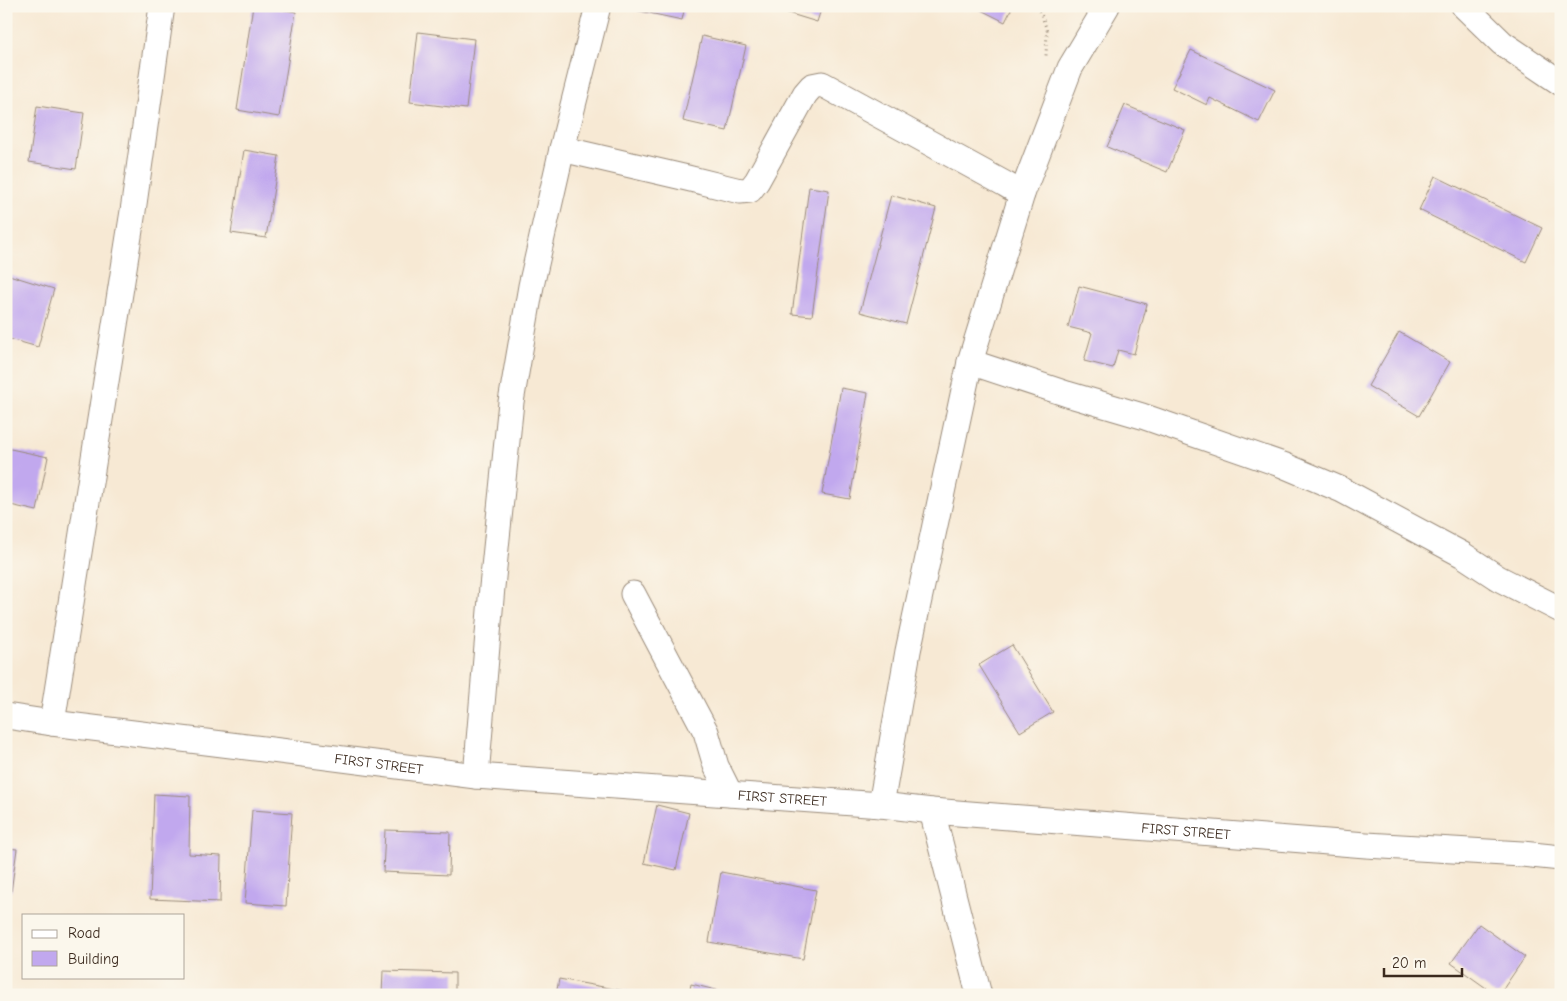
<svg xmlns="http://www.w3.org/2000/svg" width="1567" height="1001" font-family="'Comic Neue',sans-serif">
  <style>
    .building { fill: #c1a8ee }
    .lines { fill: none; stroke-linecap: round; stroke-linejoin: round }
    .street-casing { stroke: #998a79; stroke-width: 27 }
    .path { stroke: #998a79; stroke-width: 3; stroke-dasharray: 1 4; stroke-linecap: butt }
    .street { stroke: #fff; stroke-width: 25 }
    .labels { text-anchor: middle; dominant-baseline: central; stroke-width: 5; stroke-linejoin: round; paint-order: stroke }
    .street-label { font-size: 14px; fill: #3b2a1e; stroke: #fbf7ec }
  </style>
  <rect width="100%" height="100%" fill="#fbf7ec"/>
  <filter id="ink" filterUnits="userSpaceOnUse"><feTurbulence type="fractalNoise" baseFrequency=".02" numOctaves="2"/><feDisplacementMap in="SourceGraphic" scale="10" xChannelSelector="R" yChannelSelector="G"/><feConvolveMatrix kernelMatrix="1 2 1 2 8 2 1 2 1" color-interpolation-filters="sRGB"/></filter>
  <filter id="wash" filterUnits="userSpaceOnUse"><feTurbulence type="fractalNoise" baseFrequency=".0096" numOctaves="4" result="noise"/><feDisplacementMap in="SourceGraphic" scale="20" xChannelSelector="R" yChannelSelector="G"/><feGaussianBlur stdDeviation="1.12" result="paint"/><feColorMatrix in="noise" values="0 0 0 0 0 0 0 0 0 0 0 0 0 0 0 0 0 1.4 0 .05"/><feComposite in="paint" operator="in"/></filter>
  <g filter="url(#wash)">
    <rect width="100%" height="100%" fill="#f7e9d4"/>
    <g id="blocks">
      <g class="building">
        <path d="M253 6H264L296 12 279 117 237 110Z"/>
        <path d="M635 6H685L682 20 635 10Z"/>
        <path d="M765 6H822L817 22Z"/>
        <path d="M973 6H1013L1005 22Z"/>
        <path d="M418 32 474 39 466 109 410 102Z"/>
        <path d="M702 36 746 46 727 131 683 121Z"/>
        <path d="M1191 50 1275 90 1259 122 1210 98 1207 105 1172 88Z"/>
        <path d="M1125 105 1185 130 1167 172 1107 147Z"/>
        <path d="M37 106 84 113 76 169 29 162Z"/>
        <path d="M244 150 279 156 266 238 231 233Z"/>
        <path d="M1435 176 1542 228 1526 262 1419 210Z"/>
        <path d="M809 187 829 190 812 316 792 314Z"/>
        <path d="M891 195 936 208 906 324 860 312Z"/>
        <path d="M9 275 54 289 38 347 6 338V285Z"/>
        <path d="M1079 286 1147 304 1134 354 1118 350 1113 368 1084 361 1092 333 1068 327Z"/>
        <path d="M1399 332 1450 362 1419 416 1368 386Z"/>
        <path d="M841 388 868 393 850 499 822 494Z"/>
        <path d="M6 448 48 457 37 511 6 504Z"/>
        <path d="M1012 645 1053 712 1020 732 979 665Z"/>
        <path d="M154 794 190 796 189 854 221 856 220 902 150 899Z"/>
        <path d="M657 805 689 813 676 870 644 863Z"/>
        <path d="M252 810 292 813 286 906 245 903Z"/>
        <path d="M385 830 450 832 449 875 383 872Z"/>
        <path d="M6 848 17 849 11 892 6 891Z"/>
        <path d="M721 872 816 890 803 959 709 942Z"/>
        <path d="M1479 924 1525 957 1499 995H1496L1451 963Z"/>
        <path d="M383 971 455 973V995H382Z"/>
        <path d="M559 979 631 992V995H556Z"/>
        <path d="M691 984 733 994V995H689Z"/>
      </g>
    </g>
  </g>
  <g filter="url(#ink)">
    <use href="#blocks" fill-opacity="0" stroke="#998a79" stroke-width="1"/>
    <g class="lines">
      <g class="street-casing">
        <g id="street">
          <path d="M1464 6 1502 43 1561 83"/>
          <path d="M562 149 687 178 740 191 750 190 757 181 805 94 812 86 822 84 1005 184 1022 194"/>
          <path d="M970 362 1067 394 1142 416 1283 465 1342 490 1463 555 1498 578 1561 610"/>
          <path d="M633 594 706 732 716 766 730 794"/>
          <path id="s1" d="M6 716 52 723 288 752 476 776 881 805 932 811 1366 845 1522 854 1561 858"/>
          <path d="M52 723 133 211 162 6"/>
          <path d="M476 776 492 587 511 402 531 286 562 149 598 6"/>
          <path d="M881 805 908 651 970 362 1022 194 1070 68 1107 6"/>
          <path d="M932 811 979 995"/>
        </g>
      </g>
      <path class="path" d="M1038 6 1047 30 1046 56"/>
      <use href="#street" class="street"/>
    </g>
  </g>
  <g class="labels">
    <g class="street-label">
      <text stroke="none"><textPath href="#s1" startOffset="376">FIRST STREET</textPath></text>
      <text stroke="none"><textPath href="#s1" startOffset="781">FIRST STREET</textPath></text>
      <text stroke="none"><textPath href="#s1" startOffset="1186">FIRST STREET</textPath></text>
    </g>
  </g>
  <rect width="1567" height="1001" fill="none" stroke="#fbf7ec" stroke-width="25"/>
  <rect x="22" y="914" width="162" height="65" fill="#fbf7ec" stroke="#aea59a"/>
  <rect x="32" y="930" width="25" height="8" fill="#ffffff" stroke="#aea59a"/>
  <text x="68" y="938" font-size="15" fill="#3b2a1e">Road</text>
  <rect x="32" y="951" width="25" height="15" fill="#c1a8ee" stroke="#aea59a"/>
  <text x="68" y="964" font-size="15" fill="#3b2a1e">Building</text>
  <path d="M1384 968v8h78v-8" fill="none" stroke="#3b2a1e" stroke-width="2.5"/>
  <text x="1392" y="968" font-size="15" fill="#3b2a1e" stroke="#fbf7ec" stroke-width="4" paint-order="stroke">20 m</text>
</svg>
